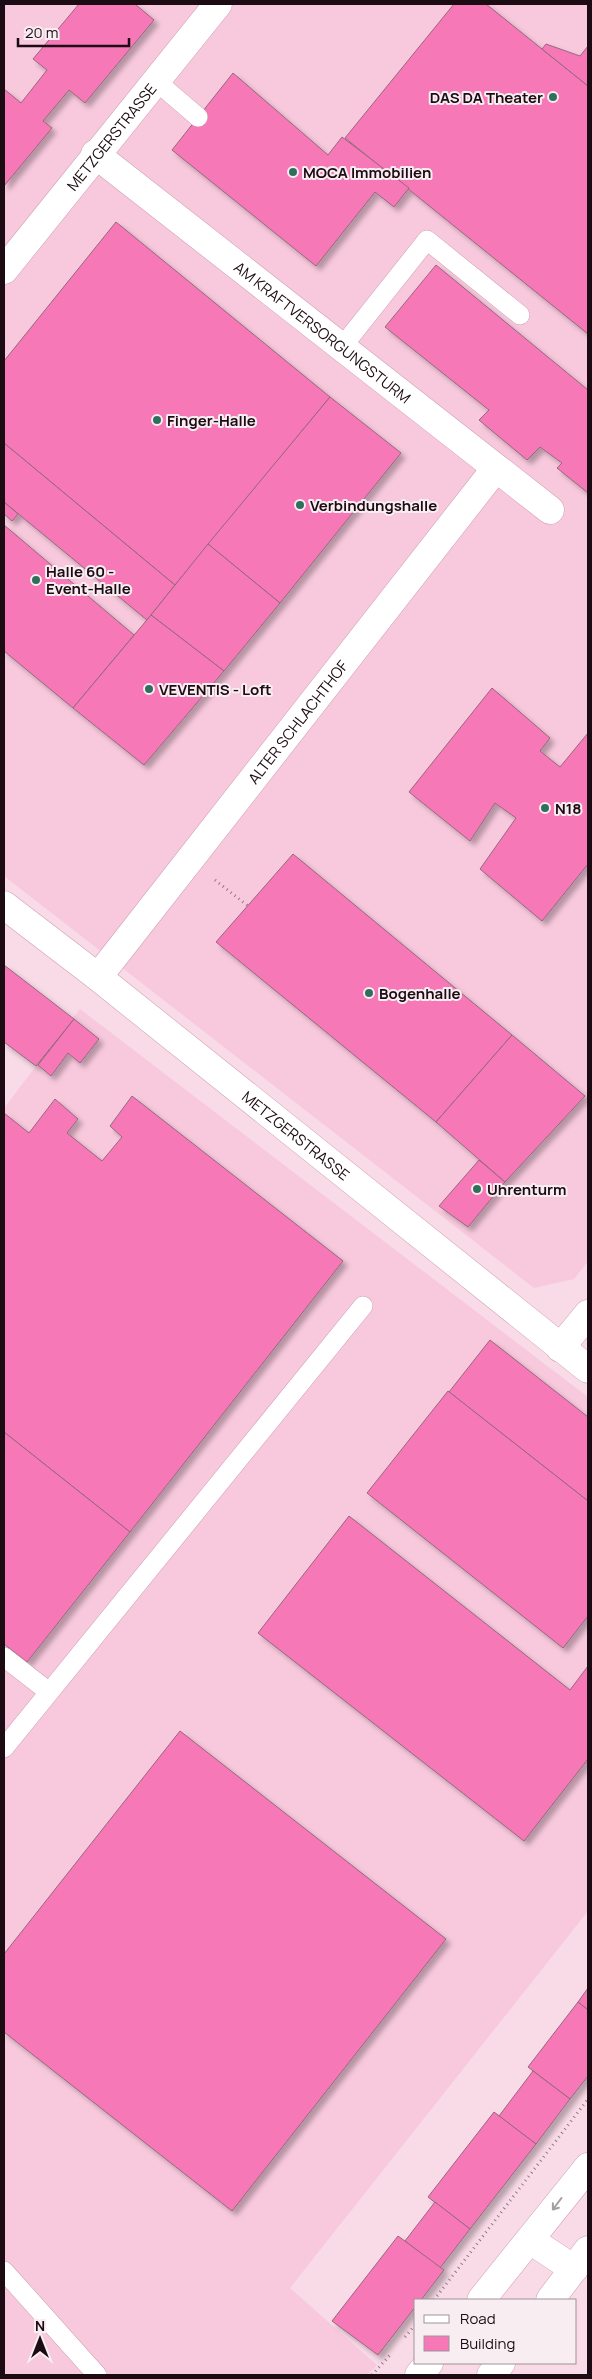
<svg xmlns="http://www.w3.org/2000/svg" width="592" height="2379" font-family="Manrope,sans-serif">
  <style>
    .built { fill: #f8c9dd }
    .building { fill: #f778b7; stroke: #95687c; filter: url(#shadow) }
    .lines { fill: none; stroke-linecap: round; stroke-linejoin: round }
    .service-casing { stroke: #cf9eb3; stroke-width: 20 }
    .minor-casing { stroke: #cf9eb3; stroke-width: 29 }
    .secondary-casing { stroke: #cf9eb3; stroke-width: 29 }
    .path { stroke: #927a84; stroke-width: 3; stroke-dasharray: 1 4; stroke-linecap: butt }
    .service { stroke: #fff; stroke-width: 19 }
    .minor { stroke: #fff; stroke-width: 28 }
    .secondary { stroke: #fff; stroke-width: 28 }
    .oneway { stroke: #a49da1 }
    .poi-dot { fill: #316f5d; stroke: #f8eef2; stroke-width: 2 }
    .labels { text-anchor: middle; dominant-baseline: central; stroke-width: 4; stroke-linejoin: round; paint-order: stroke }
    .poi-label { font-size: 15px; font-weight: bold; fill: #1c0b13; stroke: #f8eef2; text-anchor: start }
    .street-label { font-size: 15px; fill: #1c0b13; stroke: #f8eef2 }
  </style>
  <defs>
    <filter id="shadow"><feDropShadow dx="4.5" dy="4.5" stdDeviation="2.5" flood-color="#0004"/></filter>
  </defs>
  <rect width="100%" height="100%" fill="#f9dae7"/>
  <g class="built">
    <path d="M4 4H588V1261L574 1279 534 1288 4 876Z"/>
    <path d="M80 1009 588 1397V1911L290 2288 377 2365 367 2375H4V1108Z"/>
  </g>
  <g class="building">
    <path d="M79 4H135L154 20 85 103 69 90 43 121 52 128 4 186V89L21 103 47 70 33 59Z"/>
    <path d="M454 4H486L588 86V334L345 138Z"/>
    <path d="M546 44 580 56 588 46V86L542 49Z"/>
    <path d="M233 73 328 155 342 137 409 188 394 207 375 192 316 266 172 150Z"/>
    <path d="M116 222 330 397 175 585 4 443V361Z"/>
    <path d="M436 265 588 390V493L557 468 562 463 540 447 527 460 479 420 489 410 385 327Z"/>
    <path d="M330 397 401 453 280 603 208 544Z"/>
    <path d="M4 443 175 585 147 620 4 502Z"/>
    <path d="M4 502 18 514 12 521 4 514Z"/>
    <path d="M4 525 134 635 73 708 4 651Z"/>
    <path d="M208 544 280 603 224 671 151 615Z"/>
    <path d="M151 615 224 671 144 765 73 708Z"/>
    <path d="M492 688 550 738 540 751 560 767 588 733V864L542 921 480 869 516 818 495 803 470 841 409 792Z"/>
    <path d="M293 854 512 1035 436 1122 216 942Z"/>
    <path d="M4 965 74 1019 36 1066 4 1042Z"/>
    <path d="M74 1019 99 1039 80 1063 68 1053 51 1076 38 1065Z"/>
    <path d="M512 1035 585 1096 505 1182 436 1122Z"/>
    <path d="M132 1096 343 1261 130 1532 4 1432V1113L29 1133 55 1099 78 1119 67 1133 102 1161 122 1137 110 1126Z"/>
    <path d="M479 1160 505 1182 468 1227 439 1206Z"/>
    <path d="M490 1340 588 1417V1501L449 1392Z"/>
    <path d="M448 1391 588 1501V1616L563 1648 367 1493Z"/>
    <path d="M4 1432 130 1532 27 1662 4 1644Z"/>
    <path d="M349 1516 570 1690 588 1666V1759L524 1841 258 1633Z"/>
    <path d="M180 1731 446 1939 232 2211 4 2032V1954Z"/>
    <path d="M588 1988V2010L578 2002Z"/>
    <path d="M578 2002 588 2010V2076L570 2099 528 2067Z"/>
    <path d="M533 2071 570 2099 536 2144 499 2116Z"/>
    <path d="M494 2112 536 2144 470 2229 428 2197Z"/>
    <path d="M435 2202 470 2229 440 2268 405 2241Z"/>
    <path d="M398 2236 444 2270 421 2300H416V2306L378 2355 332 2321Z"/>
  </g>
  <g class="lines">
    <g class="service-casing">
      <g id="service">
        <path d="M156 81 198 117"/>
        <path d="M342 347 427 240 520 315"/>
        <path d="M4 1657 49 1692"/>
        <path d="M4 1748 363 1306"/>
        <path d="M4 2271 97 2375"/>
      </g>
    </g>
    <g class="minor-casing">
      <g id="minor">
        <path id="s1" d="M95 154 550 510"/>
        <path id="s2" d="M4 270 218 4"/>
        <path id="s3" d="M4 905 98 977 588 1369"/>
        <path id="s4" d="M98 977 496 468"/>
        <path d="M560 1348 588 1314"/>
      </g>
    </g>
    <g class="secondary-casing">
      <g id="secondary">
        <path d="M530 2240 574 2269"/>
        <path d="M481 2300 588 2167"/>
        <path d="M550 2300 588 2250"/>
        <path d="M419 2375 429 2363"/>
        <path d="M491 2375 501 2363"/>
      </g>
    </g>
    <g class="path">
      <path d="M215 880 248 906"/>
      <path d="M434 2300 588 2099"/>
      <path d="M405 2337 416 2324"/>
      <path d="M372 2375 390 2355"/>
    </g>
    <use href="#service" class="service"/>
    <use href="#minor" class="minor"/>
    <use href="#secondary" class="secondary"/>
  </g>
  <defs><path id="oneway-shaft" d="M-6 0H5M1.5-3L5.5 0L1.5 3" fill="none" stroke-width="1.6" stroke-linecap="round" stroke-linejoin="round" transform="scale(1.25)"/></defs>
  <use class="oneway" href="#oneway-shaft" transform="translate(557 2204) rotate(127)"/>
  <g class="poi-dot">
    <circle cx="553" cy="97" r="5"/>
    <circle cx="293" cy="172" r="5"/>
    <circle cx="157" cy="420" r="5"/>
    <circle cx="300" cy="505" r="5"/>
    <circle cx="36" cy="580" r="5"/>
    <circle cx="149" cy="689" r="5"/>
    <circle cx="545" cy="808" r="5"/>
    <circle cx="369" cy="993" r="5"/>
    <circle cx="477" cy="1189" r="5"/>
  </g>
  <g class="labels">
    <g class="poi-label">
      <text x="543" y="97" text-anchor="end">DAS DA Theater</text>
      <text x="303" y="172">MOCA Immobilien</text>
      <text x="167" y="420">Finger-Halle</text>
      <text x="310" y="505">Verbindungshalle</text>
      <text x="46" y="571">Halle 60 -<tspan x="46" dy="17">Event-Halle</tspan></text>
      <text x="159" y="689">VEVENTIS - Loft</text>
      <text x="555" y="808">N18</text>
      <text x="379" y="993">Bogenhalle</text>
      <text x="487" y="1189">Uhrenturm</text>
    </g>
    <g class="street-label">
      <text stroke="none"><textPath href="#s2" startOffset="171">METZGERSTRASSE</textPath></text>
      <text stroke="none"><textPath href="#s1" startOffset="289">AM KRAFTVERSORGUNGSTURM</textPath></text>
      <text stroke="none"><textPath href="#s4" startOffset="324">ALTER SCHLACHTHOF</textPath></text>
      <text stroke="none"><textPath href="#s3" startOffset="372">METZGERSTRASSE</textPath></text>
    </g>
  </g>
  <rect width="592" height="2379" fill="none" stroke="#1c0b13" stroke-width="10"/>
  <rect x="414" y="2299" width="162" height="65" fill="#f8eef2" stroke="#a09399"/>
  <rect x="424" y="2315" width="25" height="8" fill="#ffffff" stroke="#a09399"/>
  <text x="460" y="2324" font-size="15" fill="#1c0b13">Road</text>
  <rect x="424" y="2336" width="25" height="15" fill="#f778b7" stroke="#a09399"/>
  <text x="460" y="2349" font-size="15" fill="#1c0b13">Building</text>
  <g transform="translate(40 2339)" stroke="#f8eef2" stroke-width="4" paint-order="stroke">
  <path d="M0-4L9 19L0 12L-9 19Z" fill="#1c0b13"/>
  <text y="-8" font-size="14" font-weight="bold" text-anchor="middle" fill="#1c0b13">N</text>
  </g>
  <path d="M18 38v8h111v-8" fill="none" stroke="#1c0b13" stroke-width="2.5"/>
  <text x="25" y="38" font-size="15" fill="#1c0b13" stroke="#f8eef2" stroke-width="4" paint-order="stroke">20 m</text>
</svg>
